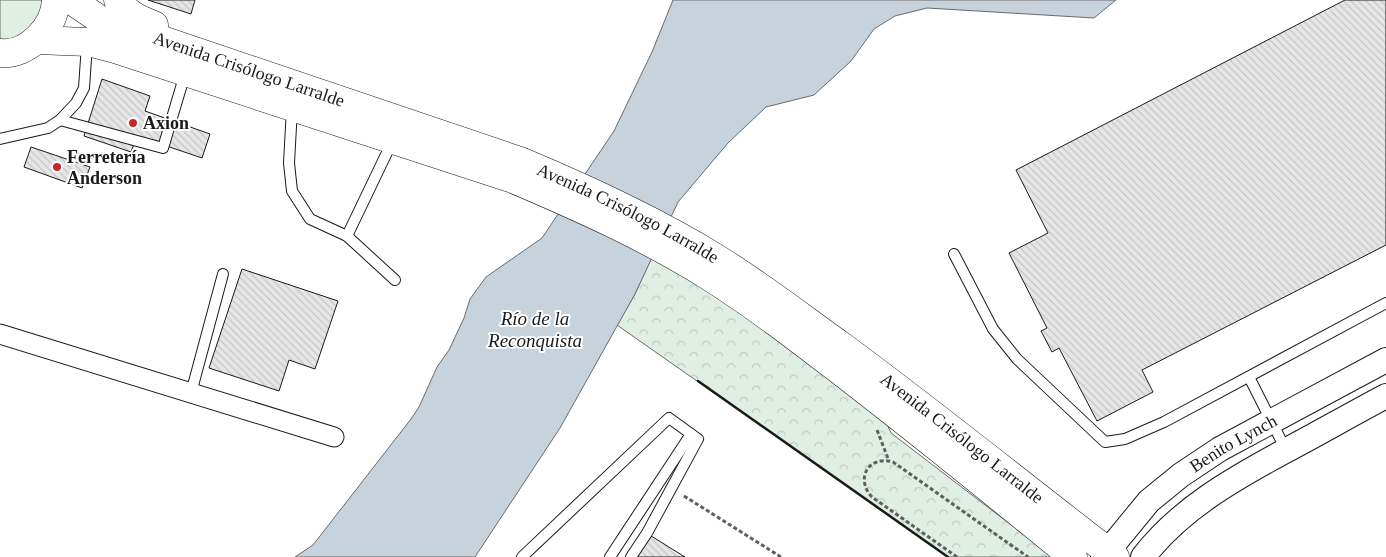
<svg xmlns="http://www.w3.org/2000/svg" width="1386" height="557" font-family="'Times New Roman',serif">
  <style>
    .grass { fill: #e0efe3; stroke: #6a6a6a }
    .park { fill: url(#park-crowns); stroke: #6a6a6a }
    .water { fill: #c6d2dc; stroke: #6a6a6a }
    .building { fill: url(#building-back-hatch); stroke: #1a1a1a }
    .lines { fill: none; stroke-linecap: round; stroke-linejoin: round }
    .service-casing { stroke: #1a1a1a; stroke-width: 12 }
    .minor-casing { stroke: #1a1a1a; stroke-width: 21 }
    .tertiary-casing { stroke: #1a1a1a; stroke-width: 26 }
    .primary-casing { stroke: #1a1a1a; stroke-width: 29 }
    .path { stroke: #5f5f5f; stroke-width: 3; stroke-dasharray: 4 2.5; stroke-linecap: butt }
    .service { stroke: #fff; stroke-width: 10 }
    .minor { stroke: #fff; stroke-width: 19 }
    .tertiary { stroke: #fff; stroke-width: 24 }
    .primary { stroke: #fff; stroke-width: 28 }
    .wall { stroke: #1a1a1a; stroke-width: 2.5 }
    .poi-dot { fill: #c62828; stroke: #fff; stroke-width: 2 }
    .labels { text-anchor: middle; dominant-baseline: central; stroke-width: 4; stroke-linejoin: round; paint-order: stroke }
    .street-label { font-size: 18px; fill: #1a1a1a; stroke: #fff }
    .poi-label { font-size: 18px; font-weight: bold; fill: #1a1a1a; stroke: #fff; text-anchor: start }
    .water-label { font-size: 19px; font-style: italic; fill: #1a1a1a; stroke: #fff }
  </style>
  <defs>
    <pattern id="park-crowns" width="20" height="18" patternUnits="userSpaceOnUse" patternTransform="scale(1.25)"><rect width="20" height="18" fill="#e0efe3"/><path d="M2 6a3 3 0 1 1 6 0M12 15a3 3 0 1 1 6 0" fill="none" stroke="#c0ccc2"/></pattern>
    <pattern id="building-back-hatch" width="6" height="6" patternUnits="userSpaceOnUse" patternTransform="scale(1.25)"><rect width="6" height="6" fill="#e6e6e6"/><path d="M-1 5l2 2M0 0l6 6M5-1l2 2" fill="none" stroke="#c5c5c5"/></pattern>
  </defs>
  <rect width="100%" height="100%" fill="#fff"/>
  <path class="grass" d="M0 0H46L41 16 19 39 0 43Z"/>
  <path class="park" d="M652 256 715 293 881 411 891 433 1053 557H948L617 325 635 294Z"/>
  <path class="water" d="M673 0H1116L1094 18 927 8 895 16 874 29 851 61 814 95 766 107 728 143 678 202 635 294 560 428 475 557H295L313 545 411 419 419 407 437 367 449 350 464 318 470 299 486 277 542 238 614 131 652 52Z"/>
  <g class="building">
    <path d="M148 0H195L191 14Z"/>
    <path d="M1345 0H1386V245L1142 370 1153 392 1097 421 1059 348 1052 352 1041 331 1047 328 1009 253 1048 233 1016 170Z"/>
    <path d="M102 79 150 96 145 111 210 134 202 158 137 136 131 152 84 136Z"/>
    <path d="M31 147 90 167 82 188 24 167Z"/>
    <path d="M242 269 338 301 315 369 289 360 279 391 209 368Z"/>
    <path d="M648 534 685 557H633Z"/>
  </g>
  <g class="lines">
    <g class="service-casing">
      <g id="service">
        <path d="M292 108 289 163 292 191 310 219 347 236 395 280"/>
        <path d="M60 120 163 148 185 74"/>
        <path d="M0 139 48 128 60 120 76 103 84 88 87 44"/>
        <path d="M347 236 393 140"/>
        <path d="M954 254 993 329 1017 359 1105 442 1125 439 1164 422 1386 303"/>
        <path d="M1249 377 1286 450"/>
        <path d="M191 393 223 274"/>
        <path d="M522 557 669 418 698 439 647 533 631 557"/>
        <path d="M610 557 691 434"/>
      </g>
    </g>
    <g class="minor-casing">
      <path id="minor" d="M0 334 334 437"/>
    </g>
    <g class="tertiary-casing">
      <g id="tertiary">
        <path id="s1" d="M1103 557 1149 501 1181 475 1220 449 1386 360"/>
        <path d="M1143 557C1180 509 1233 479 1285 451 1319 433 1352 414 1386 396"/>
      </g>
    </g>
    <g class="primary-casing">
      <g id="primary">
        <path id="s2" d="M71 0 99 19 115 24 520 161C587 189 654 220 716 258 760 285 801 317 843 347 935 415 1024 487 1115 557"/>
        <path d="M118 0C127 14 138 19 154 25"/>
        <path d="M36 40 88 42 115 49 513 179C579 207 646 237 707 275 753 304 796 337 839 370 918 431 996 494 1073 557"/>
        <path d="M0 53C28 56 55 27 56 0"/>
      </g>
    </g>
    <g class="path">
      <path d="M877 430 889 461"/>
      <path d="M684 496 781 557"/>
      <path d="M957 557 872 497C855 479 868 455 893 462L1028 557"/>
    </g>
    <use href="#service" class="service"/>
    <use href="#minor" class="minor"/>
    <use href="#tertiary" class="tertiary"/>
    <use href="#primary" class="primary"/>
    <path class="wall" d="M698 381 948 557"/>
  </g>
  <g class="poi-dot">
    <circle cx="133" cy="123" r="5"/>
    <circle cx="57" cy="167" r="5"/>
  </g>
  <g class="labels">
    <g class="street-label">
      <text stroke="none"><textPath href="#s2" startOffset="192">Avenida Crisólogo Larralde</textPath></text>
      <text stroke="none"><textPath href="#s2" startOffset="598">Avenida Crisólogo Larralde</textPath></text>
      <text stroke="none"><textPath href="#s2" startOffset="1002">Avenida Crisólogo Larralde</textPath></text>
      <text stroke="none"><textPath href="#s1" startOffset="175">Benito Lynch</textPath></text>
    </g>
    <g class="poi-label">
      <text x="143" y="123">Axion</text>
      <text x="67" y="157">Ferretería<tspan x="67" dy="21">Anderson</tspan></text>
    </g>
    <g class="water-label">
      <text x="535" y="318">Río de la<tspan x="535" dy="22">Reconquista</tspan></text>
    </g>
  </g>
</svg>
